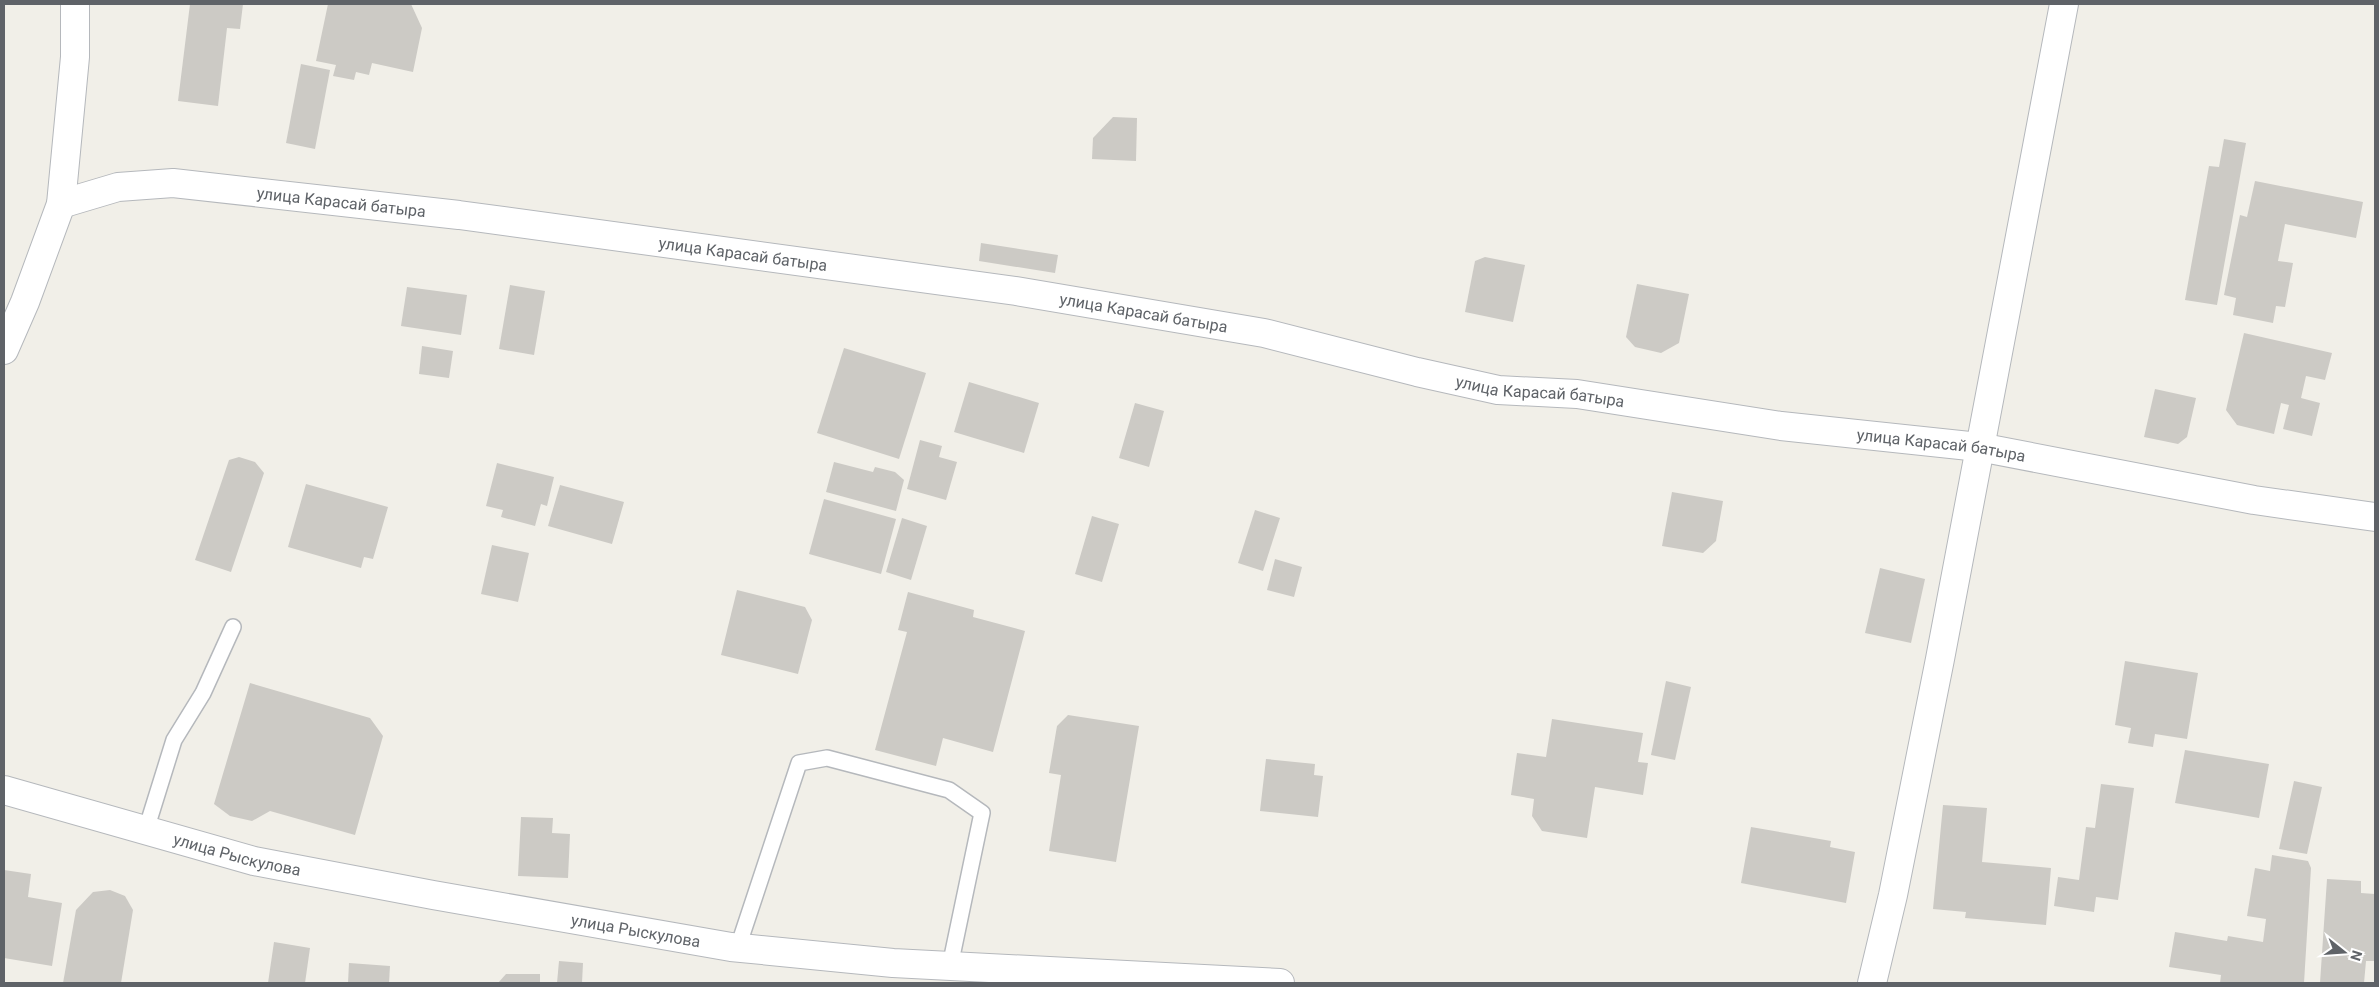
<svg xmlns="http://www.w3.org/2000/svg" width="2379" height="987" font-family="Roboto,sans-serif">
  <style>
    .building { fill: #cccac5 }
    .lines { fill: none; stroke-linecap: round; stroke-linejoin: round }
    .service-casing { stroke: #b5b8bc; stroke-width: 18 }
    .minor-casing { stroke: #b5b8bc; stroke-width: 30 }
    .tertiary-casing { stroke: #b5b8bc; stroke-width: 30 }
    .service { stroke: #fff; stroke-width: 15 }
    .minor { stroke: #fff; stroke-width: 28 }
    .tertiary { stroke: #fff; stroke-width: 28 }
    .labels { text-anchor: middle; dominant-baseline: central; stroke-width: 4.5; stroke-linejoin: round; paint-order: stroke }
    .street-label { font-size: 16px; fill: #5f6368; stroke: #fff }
  </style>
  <rect width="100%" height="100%" fill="#f1efe8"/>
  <g class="building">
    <path d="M190 4H243L240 29 227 28 218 106 178 101Z"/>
    <path d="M328 4H411L422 28 413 72 372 63 369 75 356 72 354 80 333 76 336 65 316 61Z"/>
    <path d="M301 64 330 70 315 149 286 143Z"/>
    <path d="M1113 117 1137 118 1136 161 1092 159 1093 138Z"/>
    <path d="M2224 139 2246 143 2217 305 2185 300 2209 166 2219 167Z"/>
    <path d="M2255 181 2363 202 2356 238 2285 224 2278 261 2293 263 2285 307 2276 306 2273 323 2233 315 2236 298 2224 295 2240 215 2247 217Z"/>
    <path d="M981 243 1058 255 1055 273 979 261Z"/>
    <path d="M1485 257 1525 265 1513 322 1465 312 1475 261Z"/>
    <path d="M1637 284 1689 294 1679 343 1661 353 1635 347 1626 337Z"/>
    <path d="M510 285 545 291 534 355 499 349Z"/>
    <path d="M407 287 467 295 461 335 401 326Z"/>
    <path d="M2244 333 2332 353 2325 380 2306 376 2301 398 2320 403 2312 436 2283 429 2289 405 2281 403 2274 434 2237 425 2226 410Z"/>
    <path d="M422 346 453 351 449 378 419 374Z"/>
    <path d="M844 348 926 373 899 459 817 433Z"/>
    <path d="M969 382 1039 403 1024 453 954 432Z"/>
    <path d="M2155 389 2196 398 2187 437 2178 444 2144 437Z"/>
    <path d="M1135 403 1164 411 1149 467 1119 458Z"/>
    <path d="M920 440 942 446 939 457 957 462 946 500 907 489Z"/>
    <path d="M239 457 255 462 264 473 231 572 195 560 229 460Z"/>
    <path d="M834 462 873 472 875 467 895 472 904 480 896 511 826 492Z"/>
    <path d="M497 463 554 477 547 506 541 504 535 526 501 517 503 510 486 506Z"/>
    <path d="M306 484 388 507 373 559 364 557 361 568 288 547Z"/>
    <path d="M560 485 624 502 612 544 548 526Z"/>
    <path d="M1672 492 1723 501 1716 541 1703 553 1662 546Z"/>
    <path d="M824 499 896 519 881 574 809 554Z"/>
    <path d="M1255 510 1280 518 1263 571 1238 563Z"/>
    <path d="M1092 516 1119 524 1102 582 1075 574Z"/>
    <path d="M902 518 927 526 911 580 886 572Z"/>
    <path d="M492 545 529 553 518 602 481 594Z"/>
    <path d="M1275 559 1302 567 1294 597 1267 590Z"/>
    <path d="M1880 568 1925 579 1911 643 1865 633Z"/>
    <path d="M737 590 805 607 812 620 798 674 721 655Z"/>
    <path d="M908 592 974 610 973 617 1025 631 993 752 943 738 936 766 875 750 907 632 898 630Z"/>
    <path d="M2125 661 2198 673 2187 739 2155 734 2153 747 2128 743 2131 728 2115 725Z"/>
    <path d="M1666 681 1691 687 1675 760 1651 755Z"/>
    <path d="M250 683 370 718 383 736 355 835 270 811 252 821 230 816 214 804Z"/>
    <path d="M1068 715 1139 726 1116 862 1049 851 1061 775 1049 773 1057 726Z"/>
    <path d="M1552 719 1643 733 1638 762 1648 763 1643 795 1595 787 1587 838 1542 831 1532 816 1534 799 1511 795 1517 753 1546 757Z"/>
    <path d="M2185 750 2269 764 2259 818 2175 803Z"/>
    <path d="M1266 759 1315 764 1314 775 1323 776 1318 817 1260 811Z"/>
    <path d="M2294 781 2322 787 2307 854 2279 849Z"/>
    <path d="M2101 784 2134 788 2118 900 2096 897 2094 912 2054 906 2058 877 2079 880 2086 827 2095 828Z"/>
    <path d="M1943 805 1987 808 1982 862 2051 868 2046 925 1965 918 1966 912 1933 909Z"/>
    <path d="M521 817 553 818 552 833 570 834 568 878 518 876Z"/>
    <path d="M1751 827 1831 841 1830 847 1855 852 1846 903 1741 883Z"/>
    <path d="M2272 855 2308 861 2311 868 2304 983H2220L2221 975 2169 967 2175 932 2227 941 2228 936 2263 942 2266 919 2247 916 2255 868 2270 871Z"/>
    <path d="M4 870 31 874 28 897 62 903 52 966 4 958Z"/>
    <path d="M2327 879 2361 881V893L2375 894V961H2366L2364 983H2320Z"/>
    <path d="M110 890 125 896 133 910 121 983H63L76 910 93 892Z"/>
    <path d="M274 942 310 948 305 983H268Z"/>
    <path d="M559 961 583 963 582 983H557Z"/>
    <path d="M349 963 390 966 389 983H348Z"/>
    <path d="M506 974H540V983H498Z"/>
  </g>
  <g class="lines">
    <g class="service-casing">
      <g id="service">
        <path d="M146 830 174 740 203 693 233 627"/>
        <path d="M738 947 799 763 827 758 949 790 982 813 950 966"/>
      </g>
    </g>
    <g class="minor-casing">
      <g id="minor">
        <path id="s1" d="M61 204 118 187 173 183 459 215 1016 291 1264 333 1417 372 1498 390 1577 394 1781 426 1979 447 2254 500 2375 517"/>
        <path d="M4 350 25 302 61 204 75 57V4"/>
        <path d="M1872 983 1893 895 1940 659 2064 4"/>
      </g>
    </g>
    <g class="tertiary-casing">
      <g id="tertiary">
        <path id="s2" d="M4 790 254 861 433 895 731 947 893 963 1280 983"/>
      </g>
    </g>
    <use href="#service" class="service"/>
    <use href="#minor" class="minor"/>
    <use href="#tertiary" class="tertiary"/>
  </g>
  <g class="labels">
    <g class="street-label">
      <text stroke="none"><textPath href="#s1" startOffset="284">улица Карасай батыра</textPath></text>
      <text stroke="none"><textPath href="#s1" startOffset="689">улица Карасай батыра</textPath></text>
      <text stroke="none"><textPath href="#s1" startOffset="1094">улица Карасай батыра</textPath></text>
      <text stroke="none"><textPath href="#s1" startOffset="1499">улица Карасай батыра</textPath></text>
      <text stroke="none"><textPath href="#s1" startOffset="1904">улица Карасай батыра</textPath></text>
      <text stroke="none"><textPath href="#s2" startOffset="242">улица Рыскулова</textPath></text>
      <text stroke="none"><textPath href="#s2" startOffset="648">улица Рыскулова</textPath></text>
    </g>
  </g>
  <rect width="2379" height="987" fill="none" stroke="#5f6368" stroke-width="10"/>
  <g transform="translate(2344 952) rotate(107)" stroke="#ffffff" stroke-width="4" paint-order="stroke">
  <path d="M0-4L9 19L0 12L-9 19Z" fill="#5f6368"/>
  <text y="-8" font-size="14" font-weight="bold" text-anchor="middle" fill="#5f6368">N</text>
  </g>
</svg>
